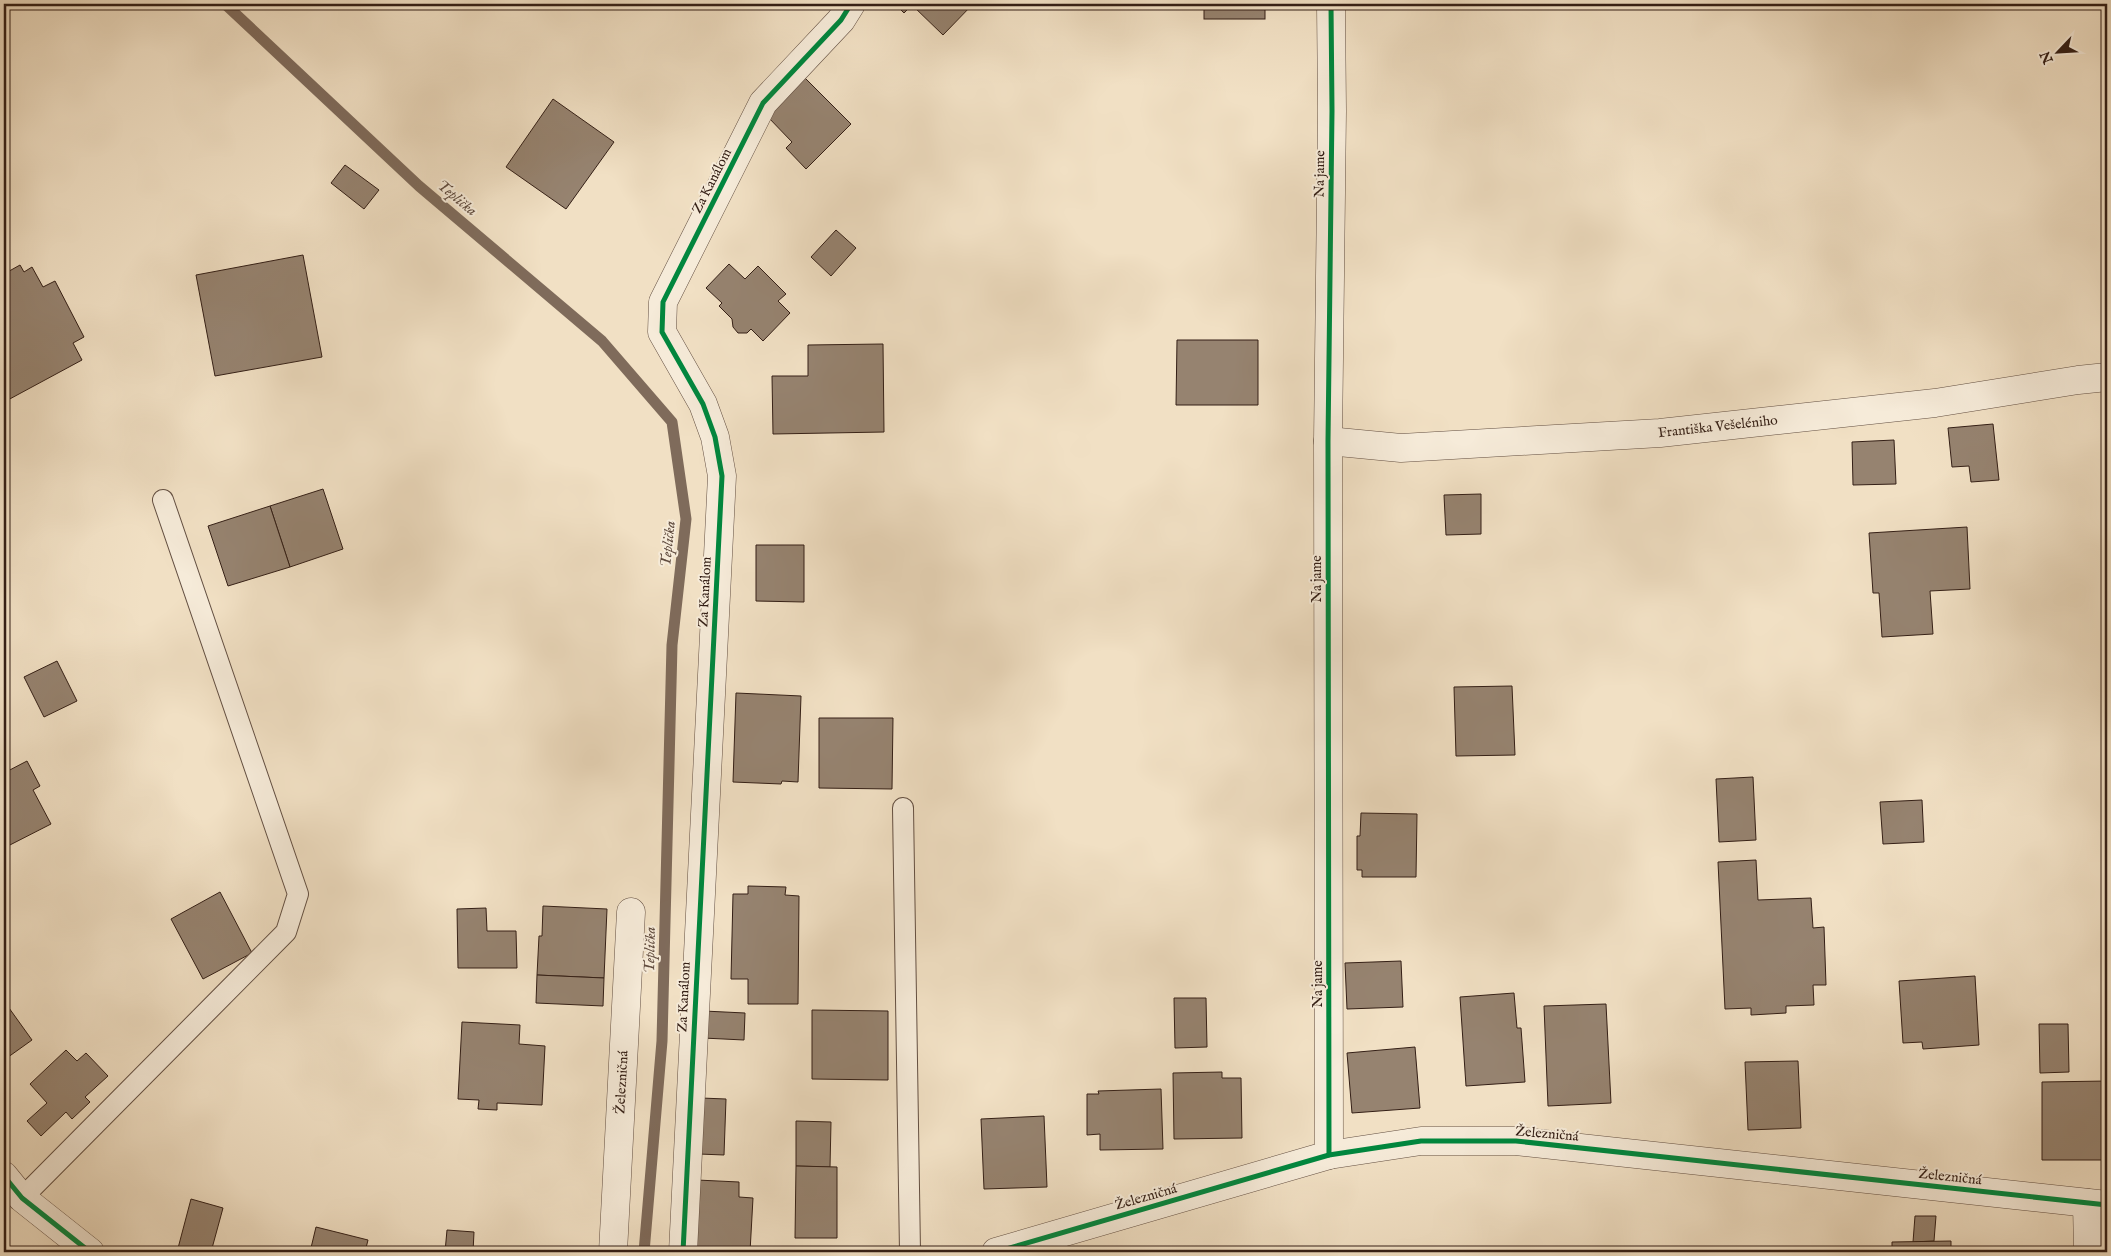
<svg xmlns="http://www.w3.org/2000/svg" width="2111" height="1256" font-family="'IM FELL English',serif">
  <style>
    .lines { fill: none; stroke-linecap: round; stroke-linejoin: round }
    .stream { stroke: #7f6b5b; stroke-width: 11 }
    .building { fill: #968370; stroke: #341f16 }
    .lane-casing { stroke: #634f42; stroke-width: 22 }
    .street-casing { stroke: #634f42; stroke-width: 29 }
    .lane { stroke: #f6ebd9; stroke-width: 20 }
    .street { stroke: #f6ebd9; stroke-width: 28 }
    .cycleway-casing { stroke: #f6ebd9; stroke-width: 8 }
    .cycleway { stroke: #00873e; stroke-width: 5 }
    .labels { text-anchor: middle; dominant-baseline: central; stroke-width: 4; stroke-linejoin: round; paint-order: stroke }
    .street-label { font-size: 14px; fill: #341f16; stroke: #f6ebd9 }
    .water-label { font-size: 15px; font-style: italic; fill: #604b3e; stroke: #f6ebd9 }
  </style>
  <rect width="100%" height="100%" fill="#f1e0c4"/>
  <filter id="stains"><feTurbulence type="fractalNoise" baseFrequency=".004" numOctaves="4"/><feColorMatrix values="0 0 0 0 .2 0 0 0 0 .09 0 0 0 0 .02 0 0 0 .5 -.17"/></filter>
  <radialGradient id="worn" r=".72"><stop offset=".6" stop-color="#630" stop-opacity="0"/><stop offset="1" stop-color="#630" stop-opacity=".3"/></radialGradient>
  <g class="lines">
    <path class="stream" d="M225 4 419 186 602 341 672 422 686 519 672 645 662 1041 644 1252"/>
  </g>
  <g class="building">
    <path d="M895 4H973L943 35 912 5 904 13Z"/>
    <rect x="1204" y="4" width="61" height="15"/>
    <path d="M805 78 851 124 806 169 786 148 792 142 767 116Z"/>
    <path d="M553 99 614 142 566 209 506 167Z"/>
    <path d="M345 165 379 190 364 209 331 183Z"/>
    <path d="M836 230 856 248 831 276 811 257Z"/>
    <path d="M303 255 322 357 215 376 196 275Z"/>
    <path d="M729 264 745 279 758 266 786 294 778 301 790 313 763 341 751 329 747 333H738L733 327 732 319 719 306 722 303 706 288Z"/>
    <path d="M20 265 24 272 32 267 43 287 55 281 84 337 73 343 82 360 6 401 4 396V274Z"/>
    <path d="M1177 340H1258V405H1176Z"/>
    <path d="M883 344 884 432 773 434 772 376H808V345Z"/>
    <path d="M1993 424 1999 480 1971 482 1969 466 1952 467 1948 428Z"/>
    <path d="M1894 440 1896 484 1853 485 1852 442Z"/>
    <path d="M323 489 343 549 290 567 270 506Z"/>
    <path d="M1481 494V534L1446 535 1444 495Z"/>
    <path d="M270 506 290 567 228 586 208 526Z"/>
    <path d="M1967 527 1970 589 1930 591 1933 634 1882 637 1879 593H1873L1869 533Z"/>
    <path d="M756 545H804V602L756 601Z"/>
    <path d="M57 661 77 701 44 717 24 677Z"/>
    <path d="M1512 686 1515 755 1456 756 1454 687Z"/>
    <path d="M736 693 801 696 798 782 782 781 781 784 733 782Z"/>
    <path d="M819 718H893L892 789 819 788Z"/>
    <path d="M27 761 40 786 33 790 51 824 4 848V773Z"/>
    <path d="M1753 777 1756 840 1719 842 1716 779Z"/>
    <path d="M1922 800 1924 842 1883 844 1880 802Z"/>
    <path d="M1361 813 1417 814 1416 877H1362V870H1357V836H1360Z"/>
    <path d="M1756 860 1758 900 1811 898 1813 928 1824 927 1826 985H1813L1814 1005 1786 1006V1013L1751 1015V1008L1725 1009 1718 862Z"/>
    <path d="M748 886 786 887 785 895 799 896 798 1004H748V979H731L733 894H748Z"/>
    <path d="M220 892 252 953 203 979 171 919Z"/>
    <path d="M543 906 607 909 604 978 537 975 539 936H542Z"/>
    <path d="M486 908 487 931H516L517 968H458L457 909Z"/>
    <path d="M1401 961 1403 1007 1347 1009 1345 963Z"/>
    <path d="M537 975 604 978 603 1006 536 1003Z"/>
    <path d="M1975 976 1979 1045 1923 1049 1922 1042 1903 1043 1899 981Z"/>
    <path d="M1514 993 1517 1028H1521L1525 1082 1466 1086 1460 997Z"/>
    <path d="M1174 998H1206L1207 1047 1175 1048Z"/>
    <path d="M4 1001 32 1040 4 1060Z"/>
    <path d="M1606 1004 1611 1103 1548 1106 1544 1006Z"/>
    <path d="M812 1010 888 1011V1080L812 1079Z"/>
    <path d="M704 1011 745 1013 744 1040 703 1038Z"/>
    <path d="M462 1022 520 1025 519 1044 545 1046 542 1105 497 1103V1110L478 1109 479 1100 458 1099Z"/>
    <path d="M2039 1024H2068L2069 1072 2040 1073Z"/>
    <path d="M1415 1047 1420 1108 1352 1113 1347 1053Z"/>
    <path d="M66 1050 77 1061 86 1053 108 1076 85 1097 90 1102 72 1119 66 1112 41 1136 27 1121 47 1103 30 1084Z"/>
    <path d="M1798 1061 1801 1128 1748 1130 1745 1062Z"/>
    <path d="M1222 1072V1078H1241L1242 1138 1174 1139 1173 1073Z"/>
    <path d="M2107 1081V1160H2042V1082Z"/>
    <path d="M1161 1089 1163 1149 1100 1150V1134L1087 1135V1094H1099L1098 1091Z"/>
    <path d="M701 1098 726 1099 724 1155 699 1154Z"/>
    <path d="M1044 1116 1047 1187 984 1189 981 1119Z"/>
    <path d="M796 1121 831 1122 830 1167 796 1166Z"/>
    <path d="M796 1166 837 1167V1238H795Z"/>
    <path d="M697 1180 739 1182V1197L753 1198 750 1252H694Z"/>
    <path d="M191 1199 223 1208 211 1252H177Z"/>
    <path d="M1915 1216H1936L1934 1241 1913 1242Z"/>
    <path d="M316 1227 368 1240 365 1252H310Z"/>
    <path d="M447 1230 474 1232 473 1252H445Z"/>
    <path d="M1951 1241V1252H1892V1242Z"/>
    <path d="M2022 1248V1252H1964V1249Z"/>
    <path d="M1270 1251V1252H1211Z"/>
  </g>
  <g class="lines">
    <g class="lane-casing">
      <g id="lane">
        <path d="M903 808 910 1252"/>
        <path d="M22 1198 286 932 298 894 163 500"/>
      </g>
    </g>
    <g class="street-casing">
      <g id="street">
        <path id="s1" d="M1328 441 1401 448 1660 433 1935 403 2078 380 2107 377"/>
        <path d="M1329 1155 1328 441 1332 111 1331 4"/>
        <path d="M4 1176 22 1198 90 1252"/>
        <path d="M2087 1203 2088 1252"/>
        <path id="s2" d="M613 1252 631 912"/>
        <path d="M683 1252 722 476 715 437 703 404 662 332 663 302 763 103 841 20 851 4"/>
        <path d="M996 1252 1329 1155 1421 1141H1516L2107 1205"/>
      </g>
    </g>
    <use href="#lane" class="lane"/>
    <use href="#street" class="street"/>
    <g class="cycleway-casing">
      <g id="cycleway">
        <path d="M1329 1155 1328 441 1332 111 1331 4"/>
        <path d="M4 1176 22 1198 90 1252"/>
        <path d="M683 1252 722 476 715 437 703 404 662 332 663 302 763 103 841 20 851 4"/>
        <path d="M996 1252 1329 1155 1421 1141H1516L2107 1205"/>
      </g>
    </g>
    <use href="#cycleway" class="cycleway"/>
  </g>
  <g class="labels">
    <g class="street-label">
      <text transform="translate(1320 174) rotate(-89)">Na jame</text>
      <text transform="translate(712 181) rotate(-63)">Za Kanálom</text>
      <text stroke="none"><textPath href="#s1" startOffset="391">Františka Vešeléniho</textPath></text>
      <text transform="translate(1317 579) rotate(-90)">Na jame</text>
      <text transform="translate(705 592) rotate(-87)">Za Kanálom</text>
      <text transform="translate(1318 984) rotate(-90)">Na jame</text>
      <text transform="translate(684 997) rotate(-87)">Za Kanálom</text>
      <text stroke="none"><textPath href="#s2" startOffset="170">Železničná</textPath></text>
      <text transform="translate(1547 1134) rotate(5)">Železničná</text>
      <text transform="translate(1950 1177) rotate(6)">Železničná</text>
      <text transform="translate(1146 1197) rotate(-16)">Železničná</text>
    </g>
    <g class="water-label">
      <text transform="translate(457 198) rotate(40)">Teplička</text>
      <text transform="translate(668 544) rotate(-84)">Teplička</text>
      <text transform="translate(650 950) rotate(-89)">Teplička</text>
    </g>
  </g>
  <rect width="2111" height="1256" fill="none" stroke="#f1e0c4" stroke-width="20"/>
  <rect x="5" y="5" width="2101" height="1246" fill="none" stroke="#341f16" stroke-width="2.5"/>
  <rect x="10" y="10" width="2091" height="1236" fill="none" stroke="#341f16"/>
  <g transform="translate(2058 52) rotate(245)" stroke="#f6ebd9" stroke-width="4" paint-order="stroke">
  <path d="M0-4L9 19L0 12L-9 19Z" fill="#341f16"/>
  <text y="-8" font-size="14" font-weight="bold" text-anchor="middle" fill="#341f16">N</text>
  </g>
  <rect width="100%" height="100%" filter="url(#stains)"/>
  <rect width="100%" height="100%" fill="url(#worn)"/>
</svg>
